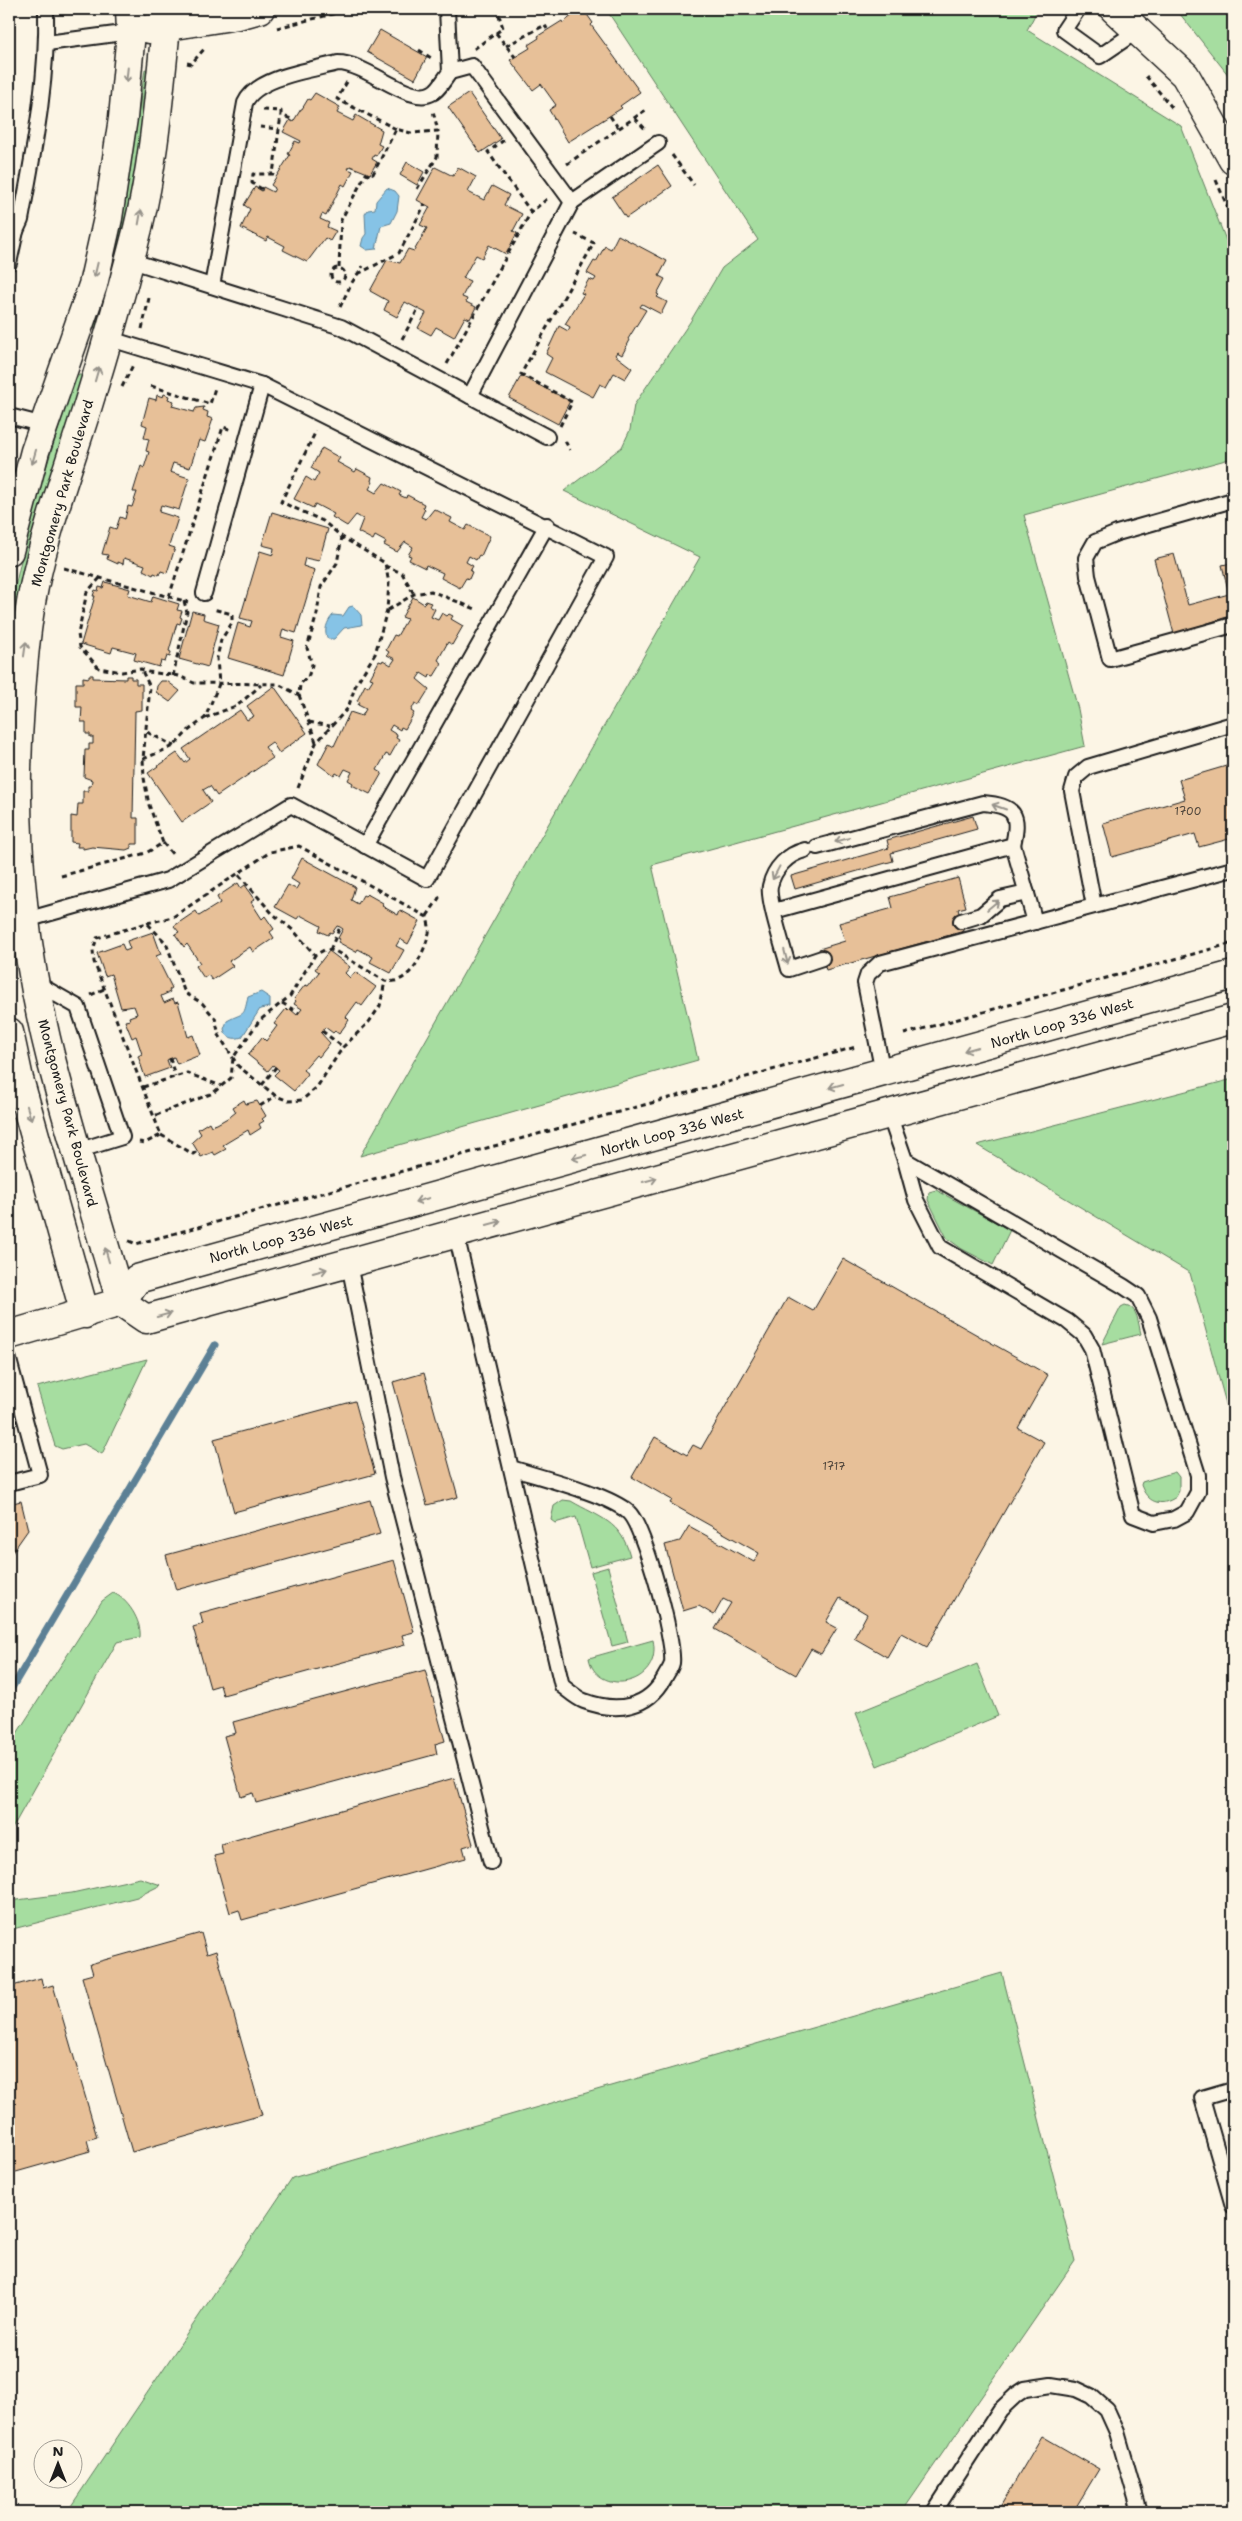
<svg xmlns="http://www.w3.org/2000/svg" width="1242" height="2521" font-family="'Shantell Sans',sans-serif">
  <style>
    .green { fill: #a6dda0; stroke: #617c5e }
    .water { fill: #86c3e6; stroke: #5c8095 }
    .lines { fill: none; stroke-linecap: round; stroke-linejoin: round }
    .stream { stroke: #5c8095; stroke-width: 7 }
    .building { fill: #e7c098; stroke: #1c1c1c }
    .service-casing { stroke: #1c1c1c; stroke-width: 18 }
    .tertiary-casing { stroke: #1c1c1c; stroke-width: 31 }
    .primary-casing { stroke: #1c1c1c; stroke-width: 31 }
    .path { stroke: #1c1c1c; stroke-width: 3; stroke-dasharray: 5 4; stroke-linecap: butt }
    .service { stroke: #fcf5e5; stroke-width: 14 }
    .tertiary { stroke: #fcf5e5; stroke-width: 28 }
    .primary { stroke: #fcf5e5; stroke-width: 28 }
    .oneway { stroke: #97938b }
    .labels { text-anchor: middle; dominant-baseline: central; stroke-width: 5; stroke-linejoin: round; paint-order: stroke }
    .number-label { font-size: 11px; fill: #4f453b }
    .street-label { font-size: 14px; fill: #1c1c1c; stroke: #fcf5e5 }
  </style>
  <rect width="100%" height="100%" fill="#fcf5e5"/>
  <filter id="ink" filterUnits="userSpaceOnUse"><feTurbulence type="fractalNoise" baseFrequency=".02" numOctaves="2"/><feDisplacementMap in="SourceGraphic" scale="10" xChannelSelector="R" yChannelSelector="G"/><feConvolveMatrix kernelMatrix="1 2 1 2 8 2 1 2 1" color-interpolation-filters="sRGB"/></filter>
  <g filter="url(#ink)">
    <g class="green">
      <path d="M606 9H1038L1027 30 1181 126 1233 258V458L1024 515 1078 709 1085 746 652 865 698 1060 360 1156 700 557 564 491 622 447 630 430 634 405 690 322 722 268 758 240Z"/>
      <path d="M1176 9H1233V81Z"/>
      <path d="M145 69 151 72 135 207 98 330 94 327 124 209Z"/>
      <path d="M79 375H85L9 740 11 604 33 509 73 383Z"/>
      <path d="M1233 1079V1429L1190 1273 977 1145Z"/>
      <path d="M936 1190 1010 1230 993 1265 962 1249 947 1238 928 1200 929 1192Z"/>
      <path d="M1125 1305C1138 1307 1138 1323 1141 1334L1102 1344 1121 1307Z"/>
      <path d="M147 1359 102 1454 84 1444 62 1449 55 1446 37 1387Z"/>
      <path d="M1175 1472 1179 1477V1491L1176 1497C1160 1508 1147 1502 1141 1485L1142 1482Z"/>
      <path d="M563 1500 571 1501C600 1518 621 1521 630 1556L590 1567 576 1517 555 1523 551 1520 554 1506Z"/>
      <path d="M608 1567 628 1642 612 1646 591 1572Z"/>
      <path d="M113 1593C127 1598 142 1621 140 1637L117 1642 9 1834V1746L102 1601Z"/>
      <path d="M653 1640C663 1687 596 1697 589 1658Z"/>
      <path d="M977 1664 998 1716 877 1766 856 1713Z"/>
      <path d="M140 1878 161 1885 137 1897 9 1930V1901L72 1893Z"/>
      <path d="M1002 1973 1075 2261 902 2512H67L292 2178Z"/>
    </g>
    <g class="water">
      <path d="M387 188 395 191 399 196 397 211 391 223 381 226 376 249 367 250 361 246 363 238 366 234 365 214 368 210 375 209 376 201Z"/>
      <path d="M353 606 361 615 362 625 344 628 334 639H328C323 632 327 621 333 615L343 616 349 607Z"/>
      <path d="M261 992 270 998V1007L260 1009 242 1037C234 1040 226 1038 224 1029L227 1021C245 1011 243 1019 248 997Z"/>
    </g>
    <g class="lines">
      <path class="stream" d="M9 1693 215 1345"/>
    </g>
    <g class="building">
      <path d="M580 9H583L593 23 591 25 640 92 620 106 622 108 568 142 549 110 556 105 541 84 533 90 510 60 530 48 528 45 539 38 538 36 562 21 563 23Z"/>
      <path d="M380 30 427 57 415 79 367 52Z"/>
      <path d="M315 93 340 107 337 113 353 121 356 115 382 130 378 144 382 146 376 156 374 155 372 159 377 162 370 174 350 166 348 169 353 171 345 186 342 184 326 216 322 214 320 219 329 223 327 227 336 231 330 241 325 238 307 262 283 250 285 246 268 237 266 241 241 228 250 209 244 205 255 187 262 191 263 187 273 192 275 188 271 185 290 155 288 154 295 141 300 143 301 141 283 132 290 120 293 122 301 109H302L308 99 310 100Z"/>
      <path d="M469 93 501 139 480 153 448 107Z"/>
      <path d="M407 162 424 172 417 185 400 175Z"/>
      <path d="M658 165 672 186 626 218 612 197Z"/>
      <path d="M435 167 453 176 458 167 476 177 468 192 484 200 492 186 509 195 504 205 522 214 513 231 517 233 506 254 489 245 482 258 476 255 463 278 470 281 462 297 467 299 466 302 476 307 470 319 465 317 454 337 436 327 431 335 418 328 426 313 405 302 397 317 384 310 388 301 370 291 387 260 400 263 408 249 414 251 427 228 420 225 430 207 417 200Z"/>
      <path d="M618 235 667 261 659 276 665 279 657 294 659 295 657 297 667 302 661 314 642 304 640 307 646 310 628 339 630 340 622 355 617 352 615 355 632 368 625 379 614 373 606 387 600 384 593 397 545 372 552 358 546 354 559 326 568 331 570 327 565 324 584 294 581 293 589 279 594 281 596 278 587 273 594 261 596 262 605 246 611 249Z"/>
      <path d="M521 376 570 401 558 424 509 398Z"/>
      <path d="M164 394 169 396 168 399 174 401 172 406 194 412 196 408 204 407 203 410 208 412 207 417 213 419 205 442 199 440 190 468 173 463 170 472 189 478 179 510 161 505 159 512 178 518 169 546 175 548 167 573 161 571 159 575 154 573 153 575 143 570 145 565 124 558 123 564 118 562V564L107 559 108 555 102 554 110 527 116 529 120 517 125 519 128 506 132 507 137 492H133L141 466 144 468 149 452 146 451 149 439 144 438 147 426 142 424 149 398 156 400 157 395 163 397Z"/>
      <path d="M322 448 340 458 337 462 355 472 357 469 372 477 371 481 373 482 369 489 376 493 384 483 401 492 399 495 406 498 407 495 424 504 423 507 425 509 421 517 426 519 434 509 452 518 450 522 465 530 468 525 490 536 481 556 479 555 476 560 469 556 466 562 473 566 470 571 472 572 469 579 466 578 460 588 441 578 443 573 426 565 425 568 409 560 411 556 408 555 413 547 405 542 397 552 384 545 386 542 375 536 373 540 358 532 363 519 356 515 347 526 332 517 334 514 315 504 313 508 294 499 306 477 314 482 319 473 311 468Z"/>
      <path d="M272 512 328 529 319 561 305 558 303 566 315 570 296 633 283 629 281 637 294 641 284 675 228 658 238 623 250 627 252 621 240 618 260 551 273 555 274 548 262 545Z"/>
      <path d="M1174 554 1188 605 1229 594 1222 565 1232 563 1231 556 1233 555V615L1174 634 1154 559Z"/>
      <path d="M105 582 130 589 128 595 151 602 153 596 179 604 177 610 182 611 180 617 182 618 180 624 177 623 169 651 171 652 170 657 167 656 165 662 161 661 159 667 134 660 136 653 113 647 111 653 81 644 95 596H93L95 590 98 591 99 587 103 588Z"/>
      <path d="M413 597 424 604 425 601 431 603 429 606 435 609 431 617 438 620 442 613 447 616 449 614 453 616 451 619 463 626 452 645 448 642 438 660 442 663 434 676 430 675 429 678 421 673 417 679 429 689 419 705 415 703 411 711 414 713 405 729 401 727 400 730 392 725 389 730 397 735 396 738 399 740 390 756 386 754 377 770 382 773 370 794 352 785 353 783 348 780 352 772 345 769 341 776 336 773 334 776 318 764 329 743 334 746 350 712 362 716 366 709 358 705 360 702 357 701 365 685 368 687 373 679 370 678 379 661 382 662 383 660 391 665 395 659 387 655 389 652 386 650 394 635 397 636 407 619 402 617Z"/>
      <path d="M192 611 204 614 203 619 219 624 208 667 179 659Z"/>
      <path d="M89 675H93V678L126 679V676H131V679H136V684H142V710L135 711 133 818H138V844H131V848L126 850 92 847 83 849V847H77L78 843 71 842V816L77 817 78 804H83V791H88V786H91L92 780 84 777 85 750H89V744H93V737H90V734H86V722H81L82 707H76V683H83V677L89 678Z"/>
      <path d="M161 681H167L180 691 170 702 156 692 157 686Z"/>
      <path d="M274 686 307 733 279 753 272 742 265 747 273 758 217 796 210 786 203 790 211 802 182 822 148 773 177 753 185 763 190 759 183 749 240 710 247 720 254 716 247 706Z"/>
      <path d="M1233 764V838L1199 847 1195 834 1112 857 1103 823 1185 799 1179 780Z"/>
      <path d="M973 816 977 829 891 853 893 861 795 889 791 876 889 848 887 840Z"/>
      <path d="M302 858 355 887 351 900 358 904 363 895 365 896 367 894 383 903 382 906 398 915 400 910 420 921 408 944 400 939 396 946 404 950 391 973 370 962 373 957 358 949 356 952 338 942 340 939 338 938 343 929 340 927 337 926 332 933 330 932 328 935 319 931 321 926 300 915 297 919 275 907 288 885 296 889 299 884 291 879Z"/>
      <path d="M958 878 966 907 958 909 964 931 826 970 819 949 845 941 839 923 893 908 890 897Z"/>
      <path d="M238 883 241 888 245 885 255 899 251 902 262 919 265 916 274 929 270 932 274 938 253 952 250 947 229 961 233 966 212 980 208 975 204 978 196 966 200 963 187 944 184 947 175 934 179 932 174 926 196 911 199 916 220 903 217 897Z"/>
      <path d="M153 932 161 954 156 956 172 988 169 990 170 992 161 996 164 1003 173 999 175 1003 178 1002 188 1037 193 1035 200 1055 177 1064 174 1057 167 1060 170 1068 145 1077 138 1056 142 1054 136 1036 132 1038 125 1021 130 1020 129 1017 137 1014 134 1006 121 1008 111 974 105 976 97 953 122 944 125 951 130 949 127 941Z"/>
      <path d="M329 951 350 967 345 973 350 978 355 972 376 987 362 1006 357 1002 346 1017 349 1020 339 1034 335 1031 333 1033 325 1027 321 1033 330 1043 319 1057 316 1055 303 1070 308 1074 294 1091 274 1075 279 1070 273 1065 268 1071 248 1055 262 1037 266 1041 277 1026 274 1024 286 1009 288 1011 290 1009 297 1015 302 1009 294 1004 296 1001 294 999 305 985 308 986 319 972 315 969Z"/>
      <path d="M244 1100 246 1104 257 1101 266 1116 262 1119 264 1121 259 1124 261 1128 250 1135 248 1130 223 1145 226 1149 215 1155 213 1152 201 1157 192 1142 201 1134 198 1129 209 1122 211 1126 217 1124 231 1116 236 1112 233 1107Z"/>
      <path d="M843 1259 1048 1375 1018 1428 1044 1442 927 1647 901 1633 887 1657 854 1638 867 1614 840 1598 826 1622 837 1628 821 1654 811 1649 796 1675 715 1629 731 1603 723 1599 714 1615 699 1606 683 1611 665 1545 680 1541 689 1526 754 1562 759 1553 670 1503 672 1500 632 1477 655 1437 687 1455 693 1445 701 1449 788 1297 813 1311Z"/>
      <path d="M424 1373 458 1497 427 1505 393 1382Z"/>
      <path d="M355 1401 375 1474 234 1512 214 1439Z"/>
      <path d="M370 1500 380 1534 176 1590 166 1555Z"/>
      <path d="M21 1501 28 1530 9 1557V1504Z"/>
      <path d="M394 1560 414 1632 402 1635 405 1645 223 1695 220 1685 210 1688 193 1627 203 1624 200 1613Z"/>
      <path d="M425 1670 445 1741 435 1744 437 1754 256 1803 253 1793 241 1797 224 1736 236 1733 233 1722Z"/>
      <path d="M454 1778 473 1844 463 1847 466 1858 242 1920 239 1910 230 1913 214 1856 223 1854 221 1844Z"/>
      <path d="M201 1933 207 1954 216 1951 262 2115 132 2152 82 1977 93 1974 90 1964Z"/>
      <path d="M41 1978 43 1988 53 1985 97 2137 87 2140 90 2151 9 2174V1987Z"/>
      <path d="M1042 2436 1099 2469 1073 2512H997Z"/>
    </g>
    <g class="lines">
      <g class="service-casing">
        <g id="service">
          <path d="M447 9 450 72 472 66 572 202"/>
          <path d="M1078 9 1064 30 1100 56 1137 31"/>
          <path d="M47 43 131 32"/>
          <path d="M9 234 16 231 21 220C34 149 48 81 46 9"/>
          <path d="M129 260 341 327 547 437"/>
          <path d="M9 263 16 231"/>
          <path d="M212 286 245 103C256 77 312 70 338 63 367 63 410 106 432 93 439 90 445 78 450 72"/>
          <path d="M470 396 572 202 658 143"/>
          <path d="M9 416 44 425"/>
          <path d="M1233 500 1117 533 1095 542 1086 558 1088 576 1110 659 1233 625"/>
          <path d="M204 593 262 385"/>
          <path d="M365 846 547 525"/>
          <path d="M817 847 983 803C1015 806 1020 814 1013 845"/>
          <path d="M805 850C788 854 774 868 770 886 767 899 785 953 789 969L822 958"/>
          <path d="M1094 906 1072 791 1076 777 1088 767 1233 724"/>
          <path d="M774 911 1013 845 1035 922"/>
          <path d="M26 920 168 880 291 805 427 879 606 557 262 385 107 338"/>
          <path d="M961 921 981 915 1000 899 1027 893"/>
          <path d="M36 983 78 1007 122 1137 77 1151"/>
          <path d="M883 1073 865 983 868 974 880 963 1233 869"/>
          <path d="M889 1114 905 1160 916 1200 940 1247 1067 1321 1084 1335 1092 1349 1133 1515 1154 1523 1174 1519 1187 1512 1198 1492V1475L1149 1318 1138 1296 1123 1286 905 1160"/>
          <path d="M456 1234 562 1686C569 1691 576 1698 584 1701 616 1713 648 1709 665 1677 667 1673 671 1668 672 1663 675 1642 644 1525 628 1512 608 1494 539 1477 511 1468"/>
          <path d="M349 1264 392 1477 491 1862"/>
          <path d="M9 1360 40 1475 9 1483"/>
          <path d="M1233 2089 1202 2098 1233 2206"/>
          <path d="M934 2512 1000 2410 1016 2395 1025 2389 1051 2385 1076 2389 1091 2396 1107 2410 1117 2432 1140 2512"/>
        </g>
      </g>
      <g class="tertiary-casing">
        <g id="tertiary">
          <path d="M1114 9 1185 75 1233 160"/>
          <path d="M149 29 238 15 260 9"/>
          <path d="M9 551 35 451 93 285 108 218 123 118 131 32 130 9"/>
          <path d="M9 1032 19 1079 85 1314"/>
          <path d="M121 1302C98 1222 73 1143 52 1063 22 946 11 824 20 705 23 666 26 626 34 587 47 525 69 466 88 405 106 347 123 287 138 228 154 162 159 94 166 27V9"/>
        </g>
      </g>
      <g class="primary-casing">
        <g id="primary">
          <path d="M121 1302 146 1319 1233 1019"/>
          <path d="M9 1335 121 1302 137 1279 1233 975"/>
        </g>
      </g>
      <g class="path">
        <path d="M277 28 352 9"/>
        <path d="M496 33 515 57"/>
        <path d="M506 46 545 25 547 29"/>
        <path d="M474 49 503 28 497 9"/>
        <path d="M419 50 431 58"/>
        <path d="M187 63 191 64 206 47"/>
        <path d="M1146 76 1174 110"/>
        <path d="M347 82 337 99 396 129"/>
        <path d="M263 110 281 111V115L294 120"/>
        <path d="M610 116 619 129"/>
        <path d="M635 118 646 130"/>
        <path d="M260 127 279 129"/>
        <path d="M504 140 488 152 531 212"/>
        <path d="M672 155 694 185"/>
        <path d="M567 164 647 109"/>
        <path d="M1216 180 1233 220"/>
        <path d="M262 189 252 183 253 174H273L281 115"/>
        <path d="M417 189 437 157 438 131"/>
        <circle cx="338" cy="275" r="7"/>
        <path d="M339 268 341 220 366 174 372 176 396 129 411 133 438 131 433 111"/>
        <path d="M358 274 399 253 425 204"/>
        <path d="M340 307 351 284 363 266"/>
        <path d="M142 329 149 298"/>
        <path d="M402 339 418 309"/>
        <path d="M447 364 531 212 547 199"/>
        <path d="M151 386 210 404 215 388"/>
        <path d="M122 387 134 363"/>
        <path d="M560 426 572 402 521 374 594 243 575 234"/>
        <path d="M565 441 570 450"/>
        <path d="M385 566 402 573 414 594"/>
        <path d="M64 568 188 602"/>
        <path d="M100 578 87 592 78 634 80 647 99 668 122 672 141 669 148 672 179 676 194 683 278 684 299 695"/>
        <path d="M169 597 223 427 232 430"/>
        <path d="M388 610 414 594 431 591 478 610"/>
        <path d="M173 676 187 612 184 601"/>
        <path d="M205 718 238 705 261 685"/>
        <path d="M309 722 330 726"/>
        <path d="M147 732 174 746"/>
        <path d="M316 742 299 695 300 684 308 677 312 665 307 648 317 614 321 587 337 563 342 537"/>
        <path d="M143 759 174 746 188 731 205 718 219 684 217 658 221 640 232 623V614L213 609"/>
        <path d="M298 788 316 743 348 708 356 684 375 654 387 610 389 583 385 563 342 537 323 521 281 502 316 431"/>
        <path d="M163 843 174 856"/>
        <path d="M239 875 272 913 294 931 315 955"/>
        <path d="M61 876 146 853 163 843 149 805 144 778 143 759 150 687 141 669"/>
        <path d="M427 916 439 898 437 894"/>
        <path d="M147 923 173 917 270 852 299 846 427 917C428 922 430 928 429 933 424 953 410 986 385 981L335 951 326 949 315 955 290 996 259 1021 233 1058 231 1078 213 1093 154 1116"/>
        <path d="M330 950 340 927"/>
        <path d="M91 995 104 989"/>
        <path d="M282 1003 299 1013"/>
        <path d="M322 1031 343 1047"/>
        <path d="M904 1034 1233 943"/>
        <path d="M170 1058 175 1077"/>
        <path d="M262 1085 276 1067"/>
        <path d="M143 1087 187 1073 221 1086"/>
        <path d="M260 1106 276 1096"/>
        <path d="M161 1135 193 1154 197 1151"/>
        <path d="M139 1142 145 1143 161 1135 94 962 93 950 97 938 147 923 166 943 185 993 202 1003 215 1018 219 1035 238 1066 276 1096 289 1101 302 1100 317 1087 343 1047 369 1022 380 1006 385 981"/>
        <path d="M129 1241 136 1244 856 1047"/>
      </g>
      <use href="#service" class="service"/>
      <use href="#tertiary" class="tertiary"/>
      <use href="#primary" class="primary"/>
    </g>
    <defs><path id="oneway-shaft" d="M-6 0H5M1.5-3L5.5 0L1.5 3" fill="none" stroke-width="1.6" stroke-linecap="round" stroke-linejoin="round" transform="scale(1.25)"/></defs>
    <g class="oneway">
      <use href="#oneway-shaft" transform="translate(127 75) rotate(96)"/>
      <use href="#oneway-shaft" transform="translate(140 217) rotate(-80)"/>
      <use href="#oneway-shaft" transform="translate(96 270) rotate(103)"/>
      <use href="#oneway-shaft" transform="translate(97 374) rotate(-74)"/>
      <use href="#oneway-shaft" transform="translate(34 457) rotate(106)"/>
      <use href="#oneway-shaft" transform="translate(25 649) rotate(-82)"/>
      <use href="#oneway-shaft" transform="translate(999 807) rotate(-161)"/>
      <use href="#oneway-shaft" transform="translate(842 840) rotate(165)"/>
      <use href="#oneway-shaft" transform="translate(776 873) rotate(118)"/>
      <use href="#oneway-shaft" transform="translate(993 905) rotate(-40)"/>
      <use href="#oneway-shaft" transform="translate(786 957) rotate(76)"/>
      <use href="#oneway-shaft" transform="translate(971 1049) rotate(164)"/>
      <use href="#oneway-shaft" transform="translate(836 1086) rotate(165)"/>
      <use href="#oneway-shaft" transform="translate(29 1113) rotate(74)"/>
      <use href="#oneway-shaft" transform="translate(579 1157) rotate(165)"/>
      <use href="#oneway-shaft" transform="translate(650 1180) rotate(-15)"/>
      <use href="#oneway-shaft" transform="translate(422 1200) rotate(165)"/>
      <use href="#oneway-shaft" transform="translate(494 1223) rotate(-15)"/>
      <use href="#oneway-shaft" transform="translate(107 1255) rotate(-106)"/>
      <use href="#oneway-shaft" transform="translate(320 1271) rotate(-15)"/>
      <use href="#oneway-shaft" transform="translate(164 1315) rotate(-15)"/>
    </g>
  </g>
  <g class="labels">
    <g class="number-label">
      <text x="1188" y="811">1700</text>
      <text x="834" y="1466">1717</text>
    </g>
    <g class="street-label">
      <text transform="translate(62 493) rotate(-74)">Montgomery Park Boulevard</text>
      <text transform="translate(1062 1023) rotate(-16)">North Loop 336 West</text>
      <text transform="translate(68 1113) rotate(75)">Montgomery Park Boulevard</text>
      <text transform="translate(672 1132) rotate(-15)">North Loop 336 West</text>
      <text transform="translate(281 1239) rotate(-15)">North Loop 336 West</text>
    </g>
  </g>
  <rect width="1242" height="2521" fill="none" stroke="#fcf5e5" stroke-width="30"/>
  <rect x="15" y="15" width="1212" height="2491" fill="none" stroke="#1c1c1c" stroke-width="2" filter="url(#ink)"/>
  <g transform="translate(58 2464)"><circle r="24" fill="#fcf5e5" stroke="#a29e95"/>
  <path d="M0-4L9 19L0 12L-9 19Z" fill="#1c1c1c"/>
  <text y="-8" font-size="14" font-weight="bold" text-anchor="middle" fill="#1c1c1c">N</text>
  </g>
</svg>
